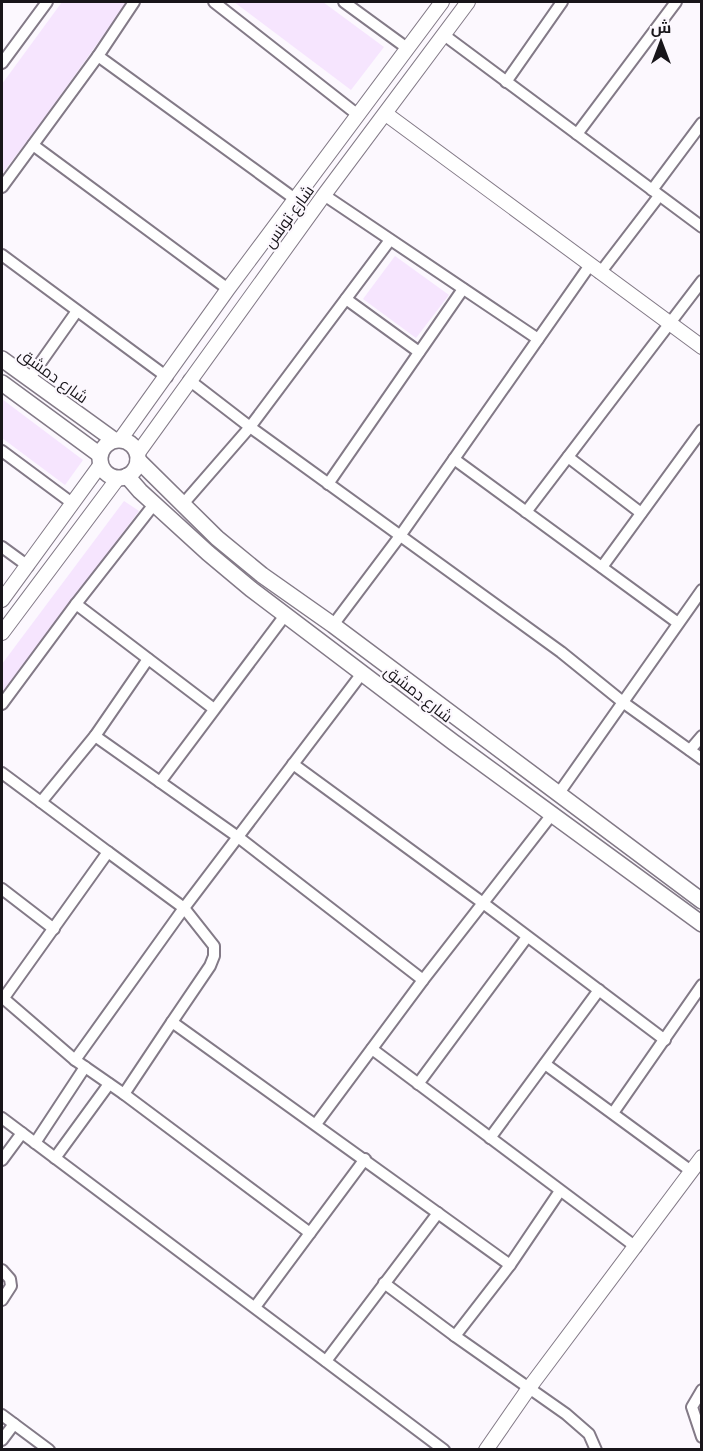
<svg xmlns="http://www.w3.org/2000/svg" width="703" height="1451" font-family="Lato,Cairo,sans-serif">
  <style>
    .green { fill: #f6e5fe }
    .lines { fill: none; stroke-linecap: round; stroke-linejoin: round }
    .minor-casing { stroke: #837a87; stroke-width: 14 }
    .tertiary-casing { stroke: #837a87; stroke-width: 16 }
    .secondary-casing { stroke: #837a87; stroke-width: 18 }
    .minor { stroke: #fff; stroke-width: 10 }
    .tertiary { stroke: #fff; stroke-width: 14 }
    .secondary { stroke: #fff; stroke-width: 15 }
    .labels { text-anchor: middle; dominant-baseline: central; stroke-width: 4.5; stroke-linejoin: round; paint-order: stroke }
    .street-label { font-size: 16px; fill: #18151a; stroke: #fcf8fe }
  </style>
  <rect width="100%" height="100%" fill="#fcf8fe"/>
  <g class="green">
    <path d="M62 2H127L38 127 2 174V84Z"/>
    <path d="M234 2H323L384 47 351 90Z"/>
    <path d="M395 256 449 295 416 338 363 299Z"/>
    <path d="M2 399 83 460 65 485 2 438Z"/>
    <path d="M124 501 139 511 2 695V664Z"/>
  </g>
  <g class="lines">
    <g class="minor-casing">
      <g id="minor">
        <path d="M134 2 98 56 295 199"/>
        <path d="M214 2 358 115"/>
        <path d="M344 2 407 48"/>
        <path d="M444 35 702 227"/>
        <path d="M2 63 47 2"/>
        <path d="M506 82 562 2"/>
        <path d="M577 134 676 2"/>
        <path d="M33 145 228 289"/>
        <path d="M2 187 98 56"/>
        <path d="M652 190 702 123"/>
        <path d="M324 195 538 339"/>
        <path d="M2 255 167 377"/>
        <path d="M600 273 659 196"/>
        <path d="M346 299 419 352"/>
        <path d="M29 379 77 311"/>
        <path d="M189 380 250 427 390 240"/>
        <path d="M2 451 72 503"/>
        <path d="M568 457 641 513"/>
        <path d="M454 459 678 623"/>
        <path d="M328 484 463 289"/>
        <path d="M183 504 250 427 561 652 624 703 702 759"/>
        <path d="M526 512 702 281"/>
        <path d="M2 547 28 566"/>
        <path d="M602 567 702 430"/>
        <path d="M76 604 214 709"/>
        <path d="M333 625 400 536 590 265"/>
        <path d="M2 704 76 604 155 503"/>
        <path d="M95 736 148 659"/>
        <path d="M690 750 702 736"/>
        <path d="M293 764 483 903 665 1040"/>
        <path d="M2 773 41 802 95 736 238 837 423 980"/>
        <path d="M160 782 286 614"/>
        <path d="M559 793 702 590"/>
        <path d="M108 852 184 908 214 946V956L210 966 172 1022"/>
        <path d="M2 889 54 929"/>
        <path d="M2 997 75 1060 124 1094 172 1022 510 1265"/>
        <path d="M3 999 108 852 41 802"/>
        <path d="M372 1049 636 1247"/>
        <path d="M75 1060 184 908 363 672"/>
        <path d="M545 1064 691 1171"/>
        <path d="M418 1084 527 937"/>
        <path d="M124 1094 310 1233"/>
        <path d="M613 1113 702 985"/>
        <path d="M2 1118 444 1450"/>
        <path d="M316 1124 423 980 553 813"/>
        <path d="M490 1138 599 990"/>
        <path d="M35 1143 85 1067"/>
        <path d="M55 1158 109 1084"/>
        <path d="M2 1160 22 1133"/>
        <path d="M2 1270 10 1279 11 1286 2 1300"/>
        <path d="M384 1283 455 1336 566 1414 589 1434 596 1450"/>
        <path d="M255 1307 365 1159"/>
        <path d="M455 1336 510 1265 560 1191"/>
        <path d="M326 1361 438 1213"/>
        <path d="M702 1390 692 1407 702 1437"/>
        <path d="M2 1415 49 1450"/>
        <path d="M2 1440 14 1424"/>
      </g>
    </g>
    <g class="tertiary-casing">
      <g id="tertiary">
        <path d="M386 114 702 347"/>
        <path d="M120 440 228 289 442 2"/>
        <path d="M138 453 324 195 468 2"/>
        <path d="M2 600 101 464"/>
        <path d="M2 633 118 478"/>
        <path d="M486 1450 529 1388 702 1157"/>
      </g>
    </g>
    <g class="secondary-casing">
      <g id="secondary">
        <path d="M2 359 114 440"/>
        <path d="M2 383 100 455"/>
        <circle cx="119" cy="459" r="19"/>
        <path d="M138 460 217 538 262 575 333 625 702 901"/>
        <path d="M127 476 140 491 208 553 251 589 453 742 702 924"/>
      </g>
    </g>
    <use href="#minor" class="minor"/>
    <use href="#tertiary" class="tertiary"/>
    <use href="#secondary" class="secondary"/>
  </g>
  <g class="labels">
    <g class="street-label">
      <text transform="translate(288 216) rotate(-54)">شارع تونس</text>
      <text transform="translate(54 375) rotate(36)">شارع دمشق</text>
      <text transform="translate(419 693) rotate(38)">شارع دمشق</text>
    </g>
  </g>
  <rect width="703" height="1451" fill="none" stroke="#18151a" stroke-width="6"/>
  <g transform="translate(661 42)" stroke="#fcf8fe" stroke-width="4.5" paint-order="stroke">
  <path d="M0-4.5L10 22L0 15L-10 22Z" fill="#18151a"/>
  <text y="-9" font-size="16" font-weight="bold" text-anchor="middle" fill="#18151a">ش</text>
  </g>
</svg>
